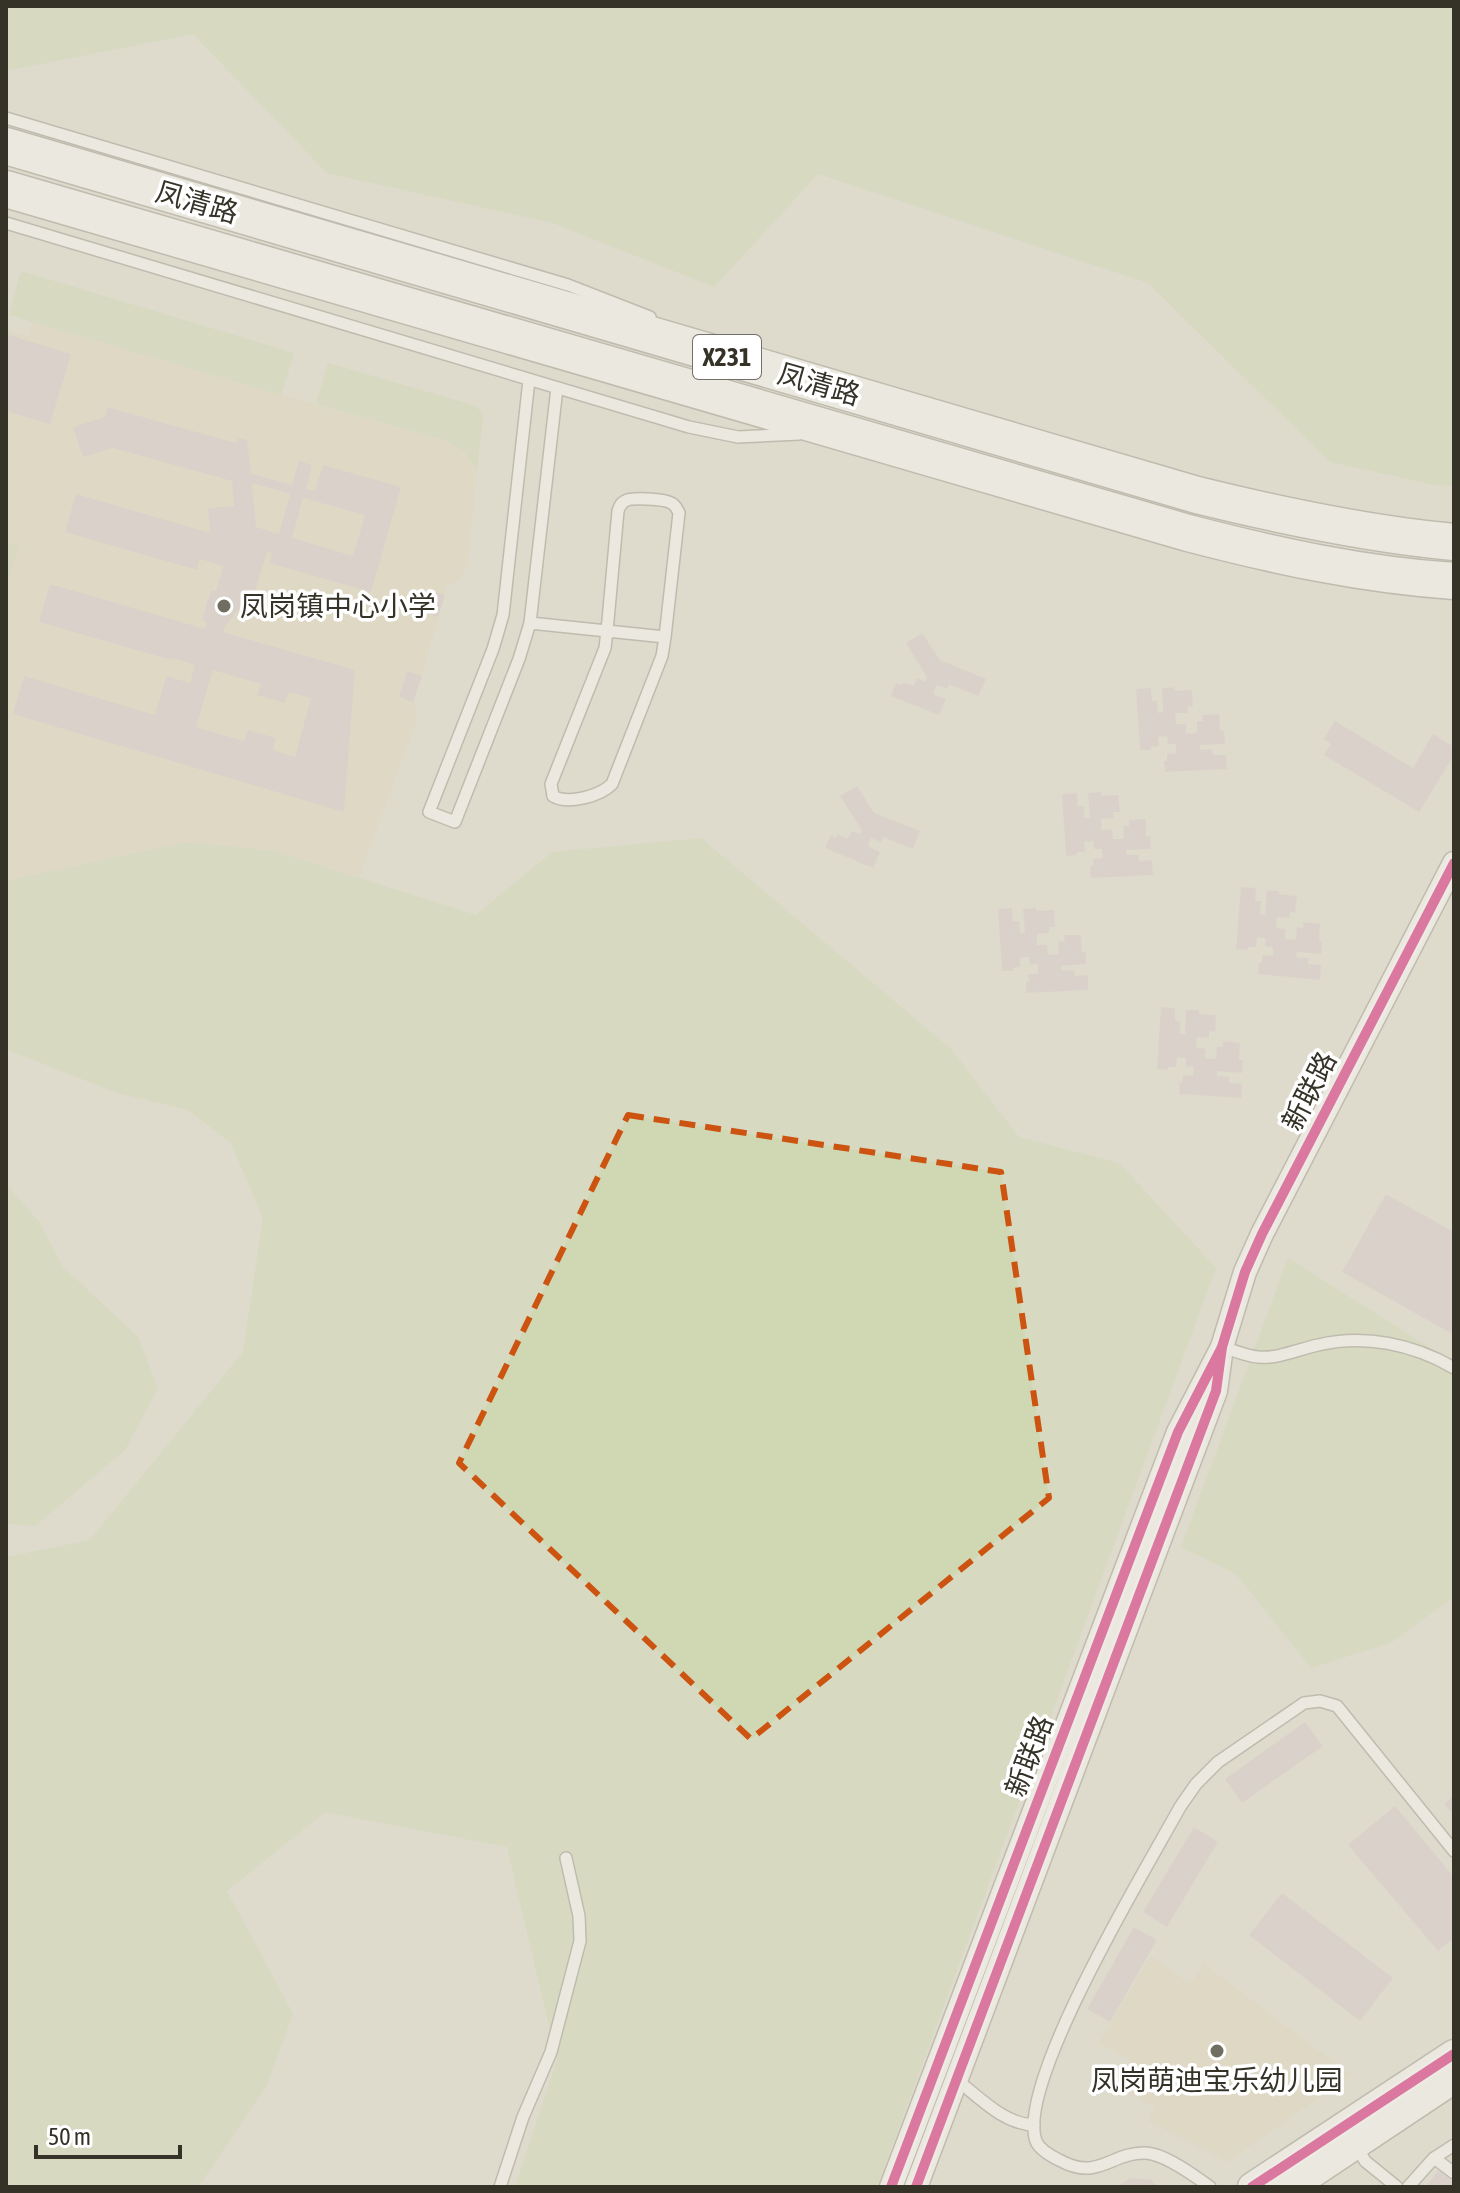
<svg xmlns="http://www.w3.org/2000/svg" width="1460" height="2193" font-family="'Asap Condensed','Noto Sans SC',sans-serif">
  <style>
    .built { fill: #ddd6bd }
    .green { fill: #cfd8b3 }
    .building { fill: #d6c8c8; fill-rule: evenodd }
    .lines { fill: none; stroke-linecap: round; stroke-linejoin: round }
    .service-casing { stroke: #99968b; stroke-width: 14 }
    .minor-casing { stroke: #99968b; stroke-width: 25 }
    .tertiary-casing { stroke: #99968b; stroke-width: 31 }
    .primary-casing { stroke: #99968b; stroke-width: 39 }
    .service { stroke: #faf9f7; stroke-width: 11 }
    .minor { stroke: #faf9f7; stroke-width: 22 }
    .tertiary { stroke: #faf9f7; stroke-width: 28 }
    .primary { stroke: #faf9f7; stroke-width: 36 }
    .cycleway-casing { stroke: #fff; stroke-width: 15 }
    .cycleway { stroke: #d6006c; stroke-width: 10 }
    .marked { fill: none; stroke: #cd5310; stroke-width: 6; stroke-dasharray: 16 10; stroke-linejoin: round }
    .poi-dot { fill: #706d61; stroke: #fff; stroke-width: 3 }
    .labels { text-anchor: middle; dominant-baseline: central; stroke-width: 7; stroke-linejoin: round; paint-order: stroke }
    .shield { fill: #fff; stroke: #727068; stroke-width: 2 }
    .shield-label { font-size: 26px; font-weight: bold; fill: #353228 }
    .street-label { font-size: 28px; fill: #353228; stroke: #fff }
    .poi-label { font-size: 28px; fill: #353228; stroke: #fff; text-anchor: start }
  </style>
  <rect width="100%" height="100%" fill="#dedacc"/>
  <g class="built">
    <path d="M33 322 281 395 447 441 465 452 477 470 467 566 460 579 447 586 414 702 417 719 359 877 274 851 187 842 6 881V330L29 337Z"/>
    <path d="M1151 1956 1190 1984 1204 1964 1350 2075 1228 2162 1148 2121 1155 2108 1115 2084 1130 2060 1099 2043Z"/>
  </g>
  <g class="green">
    <path d="M6 6H1454V486L1435 485 1330 462 1148 283 818 174 714 287 553 223 327 173 193 34 6 71Z"/>
    <path d="M21 271 294 353 281 395 9 315Z"/>
    <path d="M328 363 473 405 481 411 483 417 477 470 465 452 447 441 316 404Z"/>
    <path d="M6 542 18 546 6 588Z"/>
    <path d="M701 838 951 1049 1019 1137 1119 1163 1216 1268 877 2187H515L557 2060 507 1847 325 1812 227 1891 293 2014 267 2085 201 2183 194 2187H6V1557L90 1540 243 1352 263 1218 231 1143 188 1110 117 1093 6 1049V881L187 842 274 851 476 915 552 852Z"/>
    <path d="M6 1184 40 1223 62 1266 138 1337 158 1388 125 1450 35 1526 6 1524Z"/>
    <path d="M1288 1258 1454 1363V1597L1392 1642 1311 1668 1236 1574 1181 1547Z"/>
  </g>
  <g class="building">
    <path d="M6 334 71 354 50 424 6 411Z"/>
    <path d="M107 407 236 443 238 438 247 440 251 473 292 485 299 461 312 465 306 489 315 491 323 465 401 487 371 592 269 563 272 553 267 552 256 588 225 626 223 632 355 670 344 812 13 714 24 676 155 715 166 676 190 683 195 665 172 658 171 660 39 622 50 584 205 629 207 622 202 620 211 590 216 591 223 566 200 559 197 570 65 532 76 494 210 533 208 508 234 506 232 481 113 448 83 457 73 427 105 417ZM252 483 290 494 279 534 256 527ZM303 498 365 515 353 556 292 538ZM213 670 261 684 257 695 285 703 289 692 311 698 295 757 273 750 276 738 248 730 244 741 196 727Z"/>
    <path d="M430 590 445 595 438 617 423 613Z"/>
    <path d="M922 633 940 660 986 679 978 696 949 684 947 689 937 685 933 694 946 699 939 715 891 696 896 683 902 685 903 682 914 686 917 678 925 682 927 677 906 643Z"/>
    <path d="M407 671 422 676 413 702 399 697Z"/>
    <path d="M1174 687 1175 691 1192 690 1193 706 1187 707 1188 713H1175L1176 724H1186V734L1197 733V721H1203L1202 715 1219 714 1220 731H1224L1225 744 1200 745V750L1212 749 1213 755H1226L1227 769 1165 772 1164 761H1167V754L1176 753V744H1168L1167 736 1158 737 1159 746 1151 747V750H1140L1136 689 1151 688 1152 701 1157 700 1158 713 1163 712 1162 688Z"/>
    <path d="M1335 721 1413 768 1433 734 1454 747V755L1419 812 1324 755 1331 744 1324 739Z"/>
    <path d="M857 786 874 813 920 831 913 849 883 837 881 842 871 838 868 846 880 852 873 868 825 848 831 835 836 838 837 834 848 839 852 831 860 834 862 830 840 796Z"/>
    <path d="M1101 792V796L1118 795 1120 812H1113L1114 818 1101 819 1102 830 1112 829 1113 839H1124L1123 826H1129V820L1146 819V837L1150 836 1151 849 1126 850V855H1139V861L1152 860 1153 875 1091 878 1090 866H1093V859L1103 858 1102 849H1094L1093 841 1084 842 1085 852H1077V855L1066 856 1062 794 1077 793 1078 806H1084V818H1090L1088 793Z"/>
    <path d="M1241 887 1256 888 1255 901H1261L1260 914 1265 915 1267 890 1279 891V894L1297 896 1295 913 1290 912 1289 918 1277 917 1276 928 1286 929 1285 939 1296 940 1297 927 1303 928V922L1320 924 1319 941H1322L1321 954 1297 952 1296 957 1309 958 1308 964 1321 965 1320 980 1258 974 1259 963H1262V955L1273 956V947L1265 946 1266 938 1257 937 1256 947H1248V950L1236 949Z"/>
    <path d="M1012 908 1013 921H1019L1020 933H1025L1023 909 1036 908V911L1054 910 1055 927H1049V933L1037 934V945H1047L1048 955 1059 954 1058 942 1065 941 1064 935H1081L1082 952H1086V964L1061 966 1062 971 1074 970 1075 976 1088 975V990L1026 993V982H1029L1028 974H1038V964L1030 965 1029 957H1020V967L1013 968V971H1002L998 909Z"/>
    <path d="M1161 1007 1175 1008V1021H1180V1034H1185L1186 1010H1199V1014L1216 1015 1215 1032 1209 1031V1038L1197 1037 1196 1047 1206 1049 1205 1058 1216 1059 1217 1047H1223V1041L1240 1043 1239 1060H1243L1242 1073 1217 1071V1076L1229 1077V1083L1242 1084 1241 1098 1179 1094 1180 1082 1182 1083 1183 1075 1193 1076 1194 1067 1186 1066V1058L1177 1057 1176 1067H1168V1070L1157 1069Z"/>
    <path d="M1386 1194 1454 1232V1335L1342 1272Z"/>
    <path d="M1305 1722 1323 1746 1242 1803 1225 1779Z"/>
    <path d="M1454 1796V1815L1444 1804Z"/>
    <path d="M1395 1806 1454 1877V1938L1438 1951 1348 1845Z"/>
    <path d="M1194 1827 1218 1842 1167 1927 1143 1912Z"/>
    <path d="M1282 1893 1393 1978 1360 2021 1249 1935Z"/>
    <path d="M1134 1927 1157 1940 1110 2022 1087 2009Z"/>
    <path d="M1438 2170 1454 2182V2187H1426Z"/>
    <path d="M1130 2178 1152 2180 1157 2187H1116Z"/>
  </g>
  <g class="lines">
    <g class="service-casing">
      <g id="service">
        <path d="M6 118 568 285 650 317"/>
        <path d="M6 223 689 427 738 437 799 434"/>
        <path d="M529 380 503 615 493 649 429 812 455 822 519 659 530 623 557 388"/>
        <path d="M530 623C575 628 620 632 665 637L679 513C677 509 676 505 671 503 665 499 631 497 625 501 620 504 620 506 618 511L607 631 605 648 551 784 553 796C568 805 600 796 612 784L662 656 665 637"/>
        <path d="M1222 1347C1233 1350 1246 1356 1258 1357 1278 1359 1299 1349 1318 1345 1364 1334 1413 1344 1454 1368"/>
        <path d="M957 2080C980 2098 1004 2124 1034 2125"/>
        <path d="M1356 2145 1365 2161 1397 2187"/>
        <path d="M1434 2158 1454 2173"/>
        <path d="M500 2187 523 2117 551 2052 580 1941 579 1916 566 1858"/>
        <path d="M1210 2187C1195 2176 1165 2154 1146 2153 1110 2152 1099 2182 1059 2160 1051 2156 1039 2149 1036 2141 1015 2084 1149 1864 1180 1807L1196 1784 1218 1762 1304 1703 1320 1701 1337 1706 1454 1851"/>
        <path d="M1408 2187 1434 2158 1454 2145"/>
      </g>
    </g>
    <g class="minor-casing">
      <g id="minor">
        <path d="M1222 1347 1245 1272 1262 1234 1454 863"/>
        <path d="M891 2187 1178 1432 1222 1347 1216 1391 916 2187"/>
      </g>
    </g>
    <g class="tertiary-casing">
      <g id="tertiary">
        <path d="M1252 2187 1454 2054"/>
        <path d="M1292 2187 1454 2079"/>
      </g>
    </g>
    <g class="primary-casing">
      <g id="primary">
        <path d="M6 146 1197 495C1282 516 1367 534 1454 542"/>
        <path d="M6 189 1188 533C1276 556 1364 575 1454 581"/>
      </g>
    </g>
    <use href="#service" class="service"/>
    <use href="#minor" class="minor"/>
    <use href="#tertiary" class="tertiary"/>
    <use href="#primary" class="primary"/>
    <g class="cycleway-casing">
      <g id="cycleway">
        <path d="M1222 1347 1245 1272 1262 1234 1454 863"/>
        <path d="M891 2187 1178 1432 1222 1347 1216 1391 916 2187"/>
        <path d="M1252 2187 1454 2054"/>
      </g>
    </g>
    <use href="#cycleway" class="cycleway"/>
  </g>
  <path d="M0 0H1460V2193H0ZM628 1115 1001 1172 1049 1498 751 1739 459 1463Z" fill="#dedacc" fill-opacity=".55" fill-rule="evenodd"/>
  <path class="marked" d="M628 1115 1001 1172 1049 1498 751 1739 459 1463Z"/>
  <g class="poi-dot">
    <circle cx="224" cy="606" r="8"/>
    <circle cx="1217" cy="2051" r="8"/>
  </g>
  <g class="labels">
    <rect class="shield" x="693" y="335" width="68" height="44" rx="6"/>
    <g class="shield-label">
      <text x="727" y="357">X231</text>
    </g>
    <g class="street-label">
      <text transform="translate(197 202) rotate(16)">凤清路</text>
      <text transform="translate(819 384) rotate(16)">凤清路</text>
      <text transform="translate(1309 1091) rotate(-63)">新联路</text>
      <text transform="translate(1029 1756) rotate(-69)">新联路</text>
    </g>
    <g class="poi-label">
      <text x="240" y="606">凤岗镇中心小学</text>
      <text x="1217" y="2080" text-anchor="middle">凤岗萌迪宝乐幼儿园</text>
    </g>
  </g>
  <rect width="1460" height="2193" fill="none" stroke="#353228" stroke-width="16"/>
  <path d="M36 2145v12h144v-12" fill="none" stroke="#353228" stroke-width="4"/>
  <text x="48" y="2145" font-size="24" fill="#353228" stroke="#ffffff" stroke-width="6" paint-order="stroke">50 m</text>
</svg>
